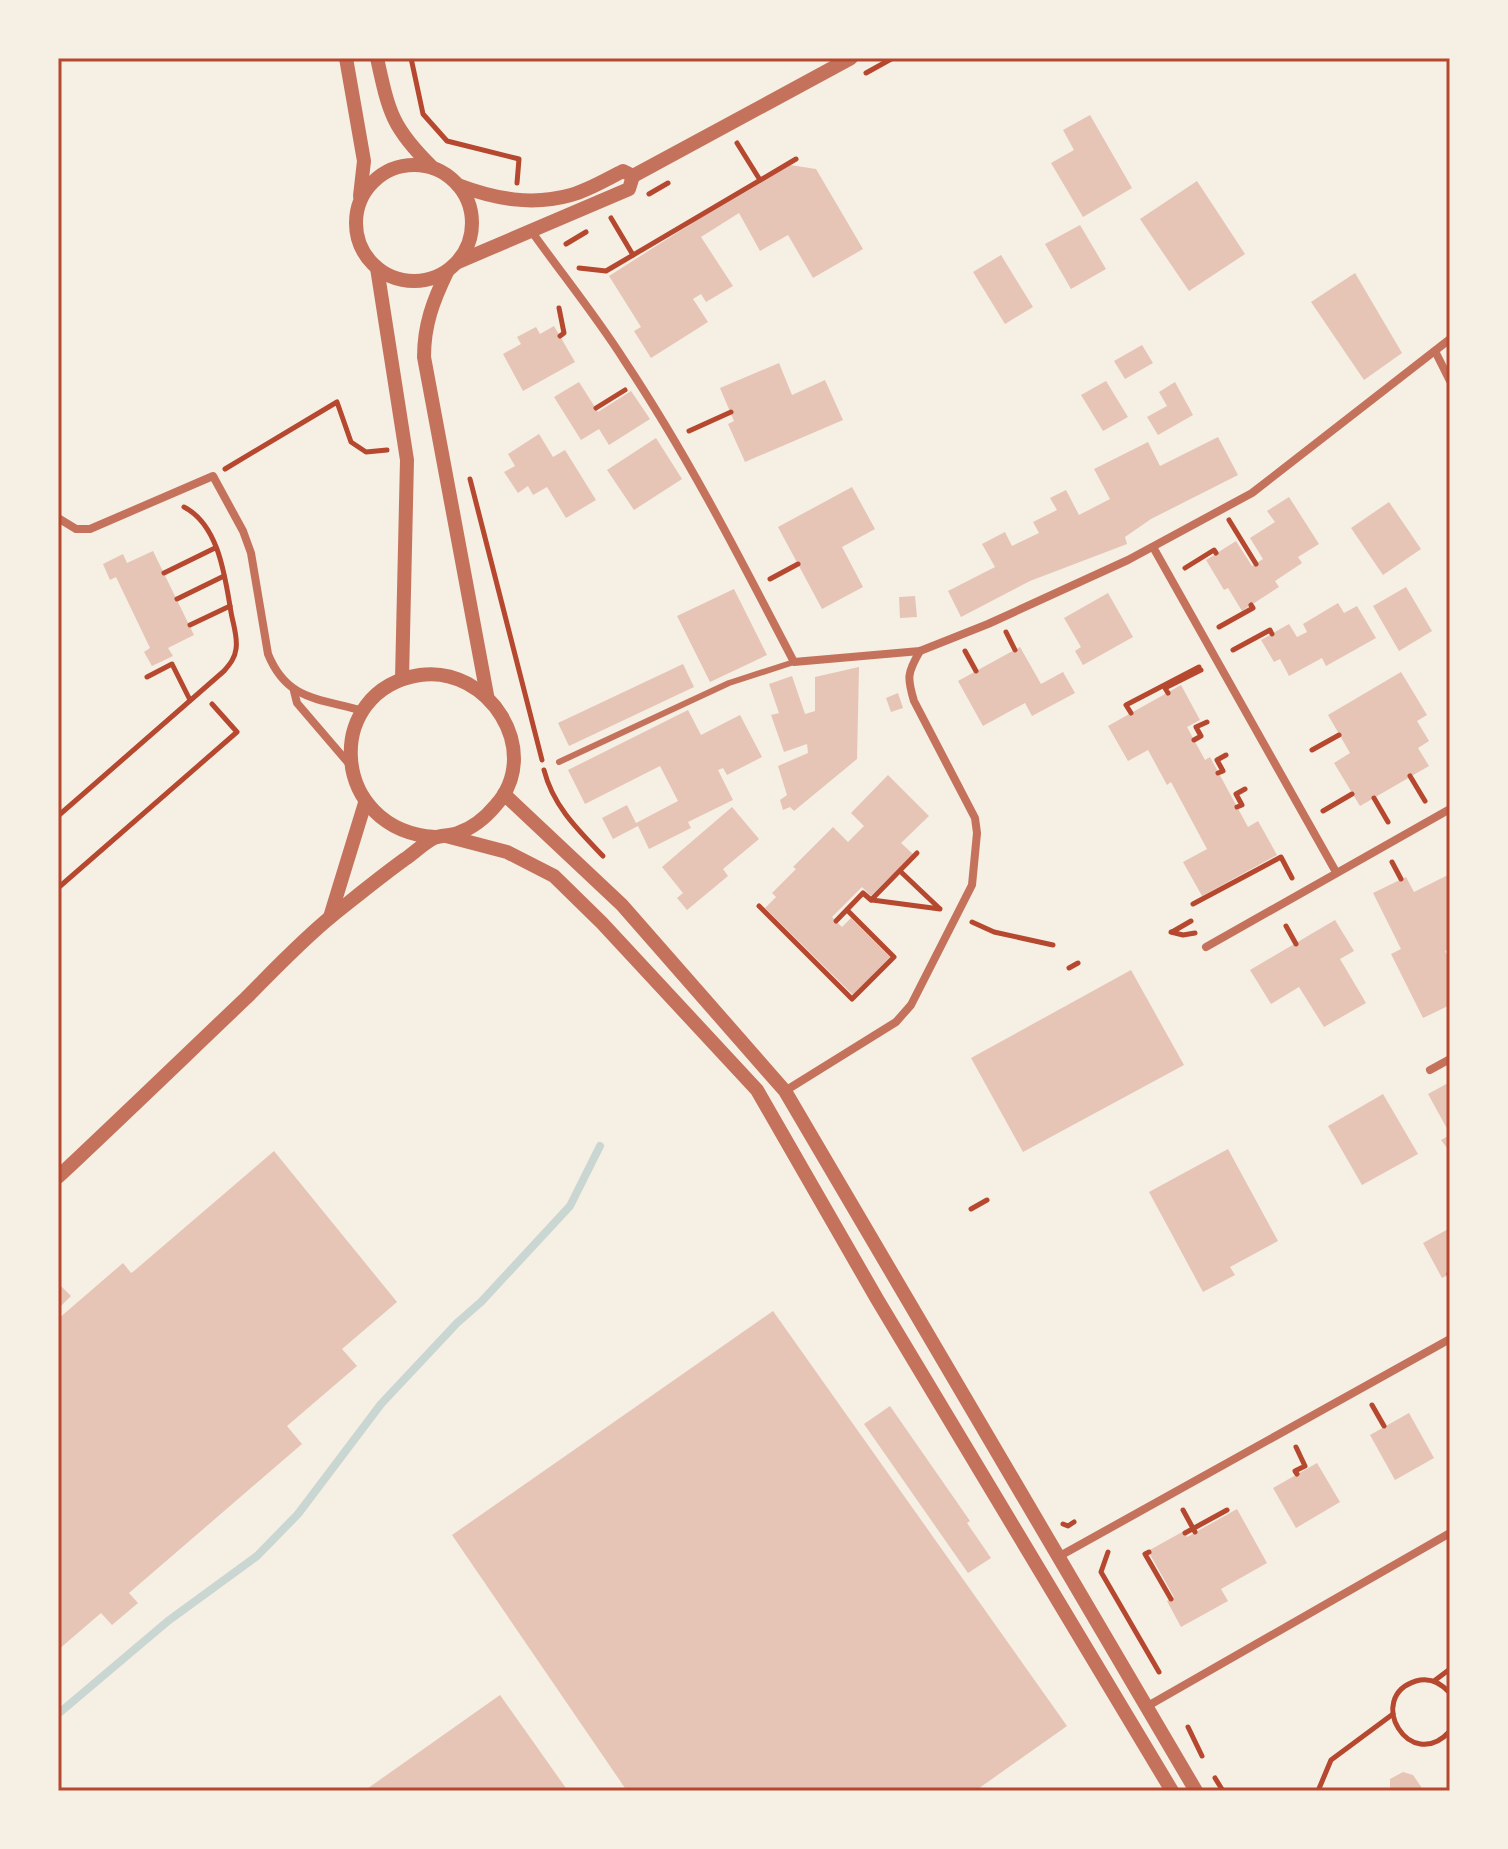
<svg xmlns="http://www.w3.org/2000/svg" width="1508" height="1849" font-family="Overpass,sans-serif">
  <style>
    .lines { fill: none; stroke-linecap: round; stroke-linejoin: round }
    .stream { stroke: #c9d6d2; stroke-width: 8 }
    .building { fill: #e6c5b7 }
    .path { stroke: #b5482f; stroke-width: 5 }
    .service { stroke: #c5725c; stroke-width: 6 }
    .minor { stroke: #c5725c; stroke-width: 8 }
    .tertiary { stroke: #c5725c; stroke-width: 14 }
    .neatline { fill: none; stroke: #b5482f; stroke-width: 3 }
  </style>
  <rect width="100%" height="100%" fill="#f6efe4"/>
  <g class="lines">
    <path class="stream" d="M58 1714 168 1621 257 1556 298 1514 381 1404 457 1323 481 1302 570 1206 600 1146"/>
  </g>
  <g class="building">
    <path d="M1090 115 1132 188 1083 217 1051 163 1074 150 1063 130Z"/>
    <path d="M790 165 816 169 863 249 813 278 788 235 760 251 739 213 701 237 733 286 706 302 701 294 693 299 708 322 651 358 634 331 641 327 609 276 730 199Z"/>
    <path d="M1197 181 1245 254 1189 291 1140 219Z"/>
    <path d="M1080 225 1106 269 1071 289 1045 244Z"/>
    <path d="M1001 255 1033 307 1005 324 973 272Z"/>
    <path d="M1355 273 1402 353 1364 380 1311 302Z"/>
    <path d="M554 326 575 362 523 391 503 354 521 344 517 337 536 327 540 334Z"/>
    <path d="M1142 345 1153 363 1125 379 1114 361Z"/>
    <path d="M779 363 792 395 825 380 843 420 745 462 728 424 734 421 720 388Z"/>
    <path d="M1106 381 1128 417 1103 431 1081 395Z"/>
    <path d="M579 382 598 412 631 391 650 419 609 445 599 429 581 440 554 397Z"/>
    <path d="M1175 382 1193 415 1158 435 1147 417 1167 406 1159 392Z"/>
    <path d="M539 434 553 457 565 450 596 500 566 518 547 487 533 495 528 486 518 493 504 472 515 466 508 454Z"/>
    <path d="M1218 437 1238 475 1151 519 1125 537 1127 544 1030 581 961 617 948 591 995 567 982 544 1005 532 1012 546 1039 533 1033 522 1057 510 1050 498 1066 490 1079 515 1110 499 1094 469 1148 442 1160 466Z"/>
    <path d="M656 438 682 479 634 510 607 470Z"/>
    <path d="M852 487 875 529 842 547 863 587 822 609 778 527Z"/>
    <path d="M1289 497 1319 544 1298 557 1302 563 1275 581 1279 587 1242 611 1228 588 1224 590 1206 560 1236 541 1252 566 1263 559 1250 538 1275 522 1267 511Z"/>
    <path d="M1389 502 1421 549 1383 575 1351 528Z"/>
    <path d="M153 551 194 635 168 648 173 656 152 666 144 652 150 648 116 577 110 580 103 564 123 554 127 563Z"/>
    <path d="M1406 587 1432 631 1399 651 1373 606Z"/>
    <path d="M734 589 767 655 710 682 677 616Z"/>
    <path d="M1108 593 1133 637 1083 665 1075 651 1081 647 1064 618Z"/>
    <path d="M915 596 917 617 900 618 899 597Z"/>
    <path d="M1338 603 1344 613 1357 606 1376 638 1326 666 1322 658 1289 676 1280 659 1274 662 1261 640 1289 624 1297 637 1307 632 1303 624Z"/>
    <path d="M1020 647 1041 684 1063 672 1075 693 1032 716 1025 703 983 726 958 681Z"/>
    <path d="M683 664 694 687 569 746 558 723Z"/>
    <path d="M859 667 857 759 794 811 790 807 783 810 780 800 787 795 778 766 808 753 807 744 784 752 771 715 779 713 769 684 792 676 805 714 815 711V677Z"/>
    <path d="M1401 672 1427 715 1417 721 1429 741 1418 748 1429 766 1360 806 1334 763 1350 753 1328 715Z"/>
    <path d="M1181 685 1200 720 1187 727 1205 760 1210 757 1248 827 1258 821 1277 855 1202 896 1183 862 1207 849 1171 782 1167 785 1148 750 1128 761 1108 726Z"/>
    <path d="M898 693 903 708 891 712 886 698Z"/>
    <path d="M688 710 701 735 740 715 762 757 727 775 723 768 718 770 733 800 688 822 691 828 649 849 638 826 613 839 602 818 627 805 636 823 678 801 660 766 585 804 568 770Z"/>
    <path d="M888 775 929 816 901 843 913 854 871 896 862 887 832 917 842 927 851 918 890 957 853 995 765 908 776 897 772 893 796 869 793 867 833 827 848 842 864 826 851 813Z"/>
    <path d="M732 807 759 839 723 869 728 876 687 910 677 898 683 893 662 867Z"/>
    <path d="M1450 874V949L1445 951 1450 961V1005L1423 1018 1391 954 1401 949 1373 893 1406 877 1414 892Z"/>
    <path d="M1335 920 1354 951 1340 959 1366 1003 1324 1027 1299 987 1271 1004 1250 970Z"/>
    <path d="M1131 970 1184 1065 1023 1152 971 1058Z"/>
    <path d="M1450 1082V1134L1428 1094Z"/>
    <path d="M1383 1094 1418 1154 1362 1185 1328 1126Z"/>
    <path d="M1450 1135V1152L1441 1140Z"/>
    <path d="M1228 1149 1278 1241 1230 1267 1235 1275 1203 1292 1149 1192Z"/>
    <path d="M274 1151 397 1302 342 1349 357 1366 287 1426 302 1444 129 1593 138 1603 112 1625 101 1613 58 1650V1319L123 1263 131 1273 134 1271Z"/>
    <path d="M1450 1228V1274L1442 1278 1423 1243Z"/>
    <path d="M58 1283 71 1296 58 1309Z"/>
    <path d="M773 1311 1067 1726 975 1791H627L452 1535Z"/>
    <path d="M890 1406 970 1521 967 1523 991 1558 968 1573 864 1424Z"/>
    <path d="M1409 1413 1434 1458 1395 1480 1370 1435Z"/>
    <path d="M1317 1463 1340 1502 1296 1528 1273 1488Z"/>
    <path d="M1237 1509 1267 1563 1221 1589 1228 1601 1181 1627 1167 1601 1174 1597 1148 1551 1184 1531 1187 1537Z"/>
    <path d="M500 1695 568 1791H364Z"/>
    <path d="M1403 1772 1413 1775 1424 1791H1390V1779Z"/>
  </g>
  <g class="lines">
    <g class="path">
      <path d="M411 58 423 114 447 141 519 159 517 183"/>
      <path d="M866 73 893 58"/>
      <path d="M737 143 760 180"/>
      <path d="M649 194 668 183"/>
      <path d="M611 218 633 255"/>
      <path d="M566 244 586 232"/>
      <path d="M579 268 606 271 796 159"/>
      <path d="M559 308 564 333 560 336"/>
      <path d="M596 408 625 390"/>
      <path d="M689 431 731 412"/>
      <path d="M225 469 337 402 351 442 366 452 387 450"/>
      <path d="M470 479 542 760"/>
      <path d="M1229 520 1256 564"/>
      <path d="M1185 568 1214 550 1216 553"/>
      <path d="M164 573 215 548"/>
      <path d="M770 579 798 564"/>
      <path d="M177 599 224 576"/>
      <path d="M190 625 230 606"/>
      <path d="M1219 627 1253 608 1251 605"/>
      <path d="M1006 632 1015 650"/>
      <path d="M1233 650 1270 630 1272 634"/>
      <path d="M965 651 976 671"/>
      <path d="M147 677 172 664 190 700"/>
      <path d="M1168 693 1165 688 1201 670"/>
      <path d="M1131 713 1126 705 1199 667"/>
      <path d="M1194 740 1201 736 1196 727 1207 722"/>
      <path d="M1312 750 1339 735"/>
      <path d="M544 770C553 806 578 830 603 856"/>
      <path d="M1218 773 1223 771 1217 760 1226 755"/>
      <path d="M1410 776 1425 801"/>
      <path d="M1374 798 1388 822"/>
      <path d="M1237 807 1242 805 1236 794 1245 789"/>
      <path d="M1323 811 1352 794"/>
      <path d="M58 816 224 671C230 664 235 658 236 649 238 637 233 624 231 612 225 577 219 525 184 507"/>
      <path d="M1392 862 1401 879"/>
      <path d="M900 871 939 908"/>
      <path d="M58 888 237 732 212 704"/>
      <path d="M872 900 940 909"/>
      <path d="M1193 904 1281 857 1292 878"/>
      <path d="M759 906 852 999 894 957 847 910"/>
      <path d="M836 921 863 893 871 900 917 853"/>
      <path d="M972 922 994 932 1053 945"/>
      <path d="M1286 926 1296 944"/>
      <path d="M1171 932 1183 935 1195 933"/>
      <path d="M1172 932 1191 921"/>
      <path d="M1069 968 1078 963"/>
      <path d="M971 1209 987 1200"/>
      <path d="M1449 1274 1450 1277"/>
      <path d="M1372 1405 1384 1426"/>
      <path d="M1296 1447 1305 1466 1295 1471 1297 1474"/>
      <path d="M1183 1510 1195 1532"/>
      <path d="M1063 1524 1068 1526 1074 1522"/>
      <path d="M1185 1533 1227 1510"/>
      <path d="M1108 1552 1101 1572 1159 1672"/>
      <path d="M1149 1552 1145 1554 1171 1599"/>
      <path d="M1434 1681 1450 1669"/>
      <path d="M1450 1693C1441 1683 1429 1677 1416 1681 1364 1697 1410 1775 1450 1731"/>
      <path d="M1188 1727 1202 1756"/>
      <path d="M1215 1778 1223 1791"/>
      <path d="M1318 1791 1331 1760 1393 1714"/>
    </g>
    <path class="service" d="M559 762 729 683 794 662"/>
    <g class="minor">
      <path d="M532 232C562 274 596 316 624 360 688 456 741 560 794 662L920 651 988 624 1128 560 1252 493 1450 339"/>
      <path d="M1435 351 1450 381"/>
      <path d="M58 518 76 529H90L213 476 243 531 251 553 268 654C287 701 319 698 363 711"/>
      <path d="M1153 547 1336 872"/>
      <path d="M294 691 297 703 351 766"/>
      <path d="M1206 947 1450 809"/>
      <path d="M1430 1070 1450 1059"/>
      <path d="M785 1091 896 1022 911 1005 972 885 977 833 975 818 914 701C907 678 907 673 920 651"/>
      <path d="M1058 1557 1450 1339"/>
      <path d="M1146 1707 1450 1533"/>
    </g>
    <g class="tertiary">
      <path d="M346 58 364 161 360 196"/>
      <path d="M377 58C389 113 392 128 433 168"/>
      <circle cx="414" cy="223" r="58"/>
      <path d="M458 185C495 199 532 206 571 195 589 190 607 179 623 171L633 176"/>
      <path d="M458 262 629 189 633 176 851 58"/>
      <path d="M377 268 407 460 402 679"/>
      <path d="M447 272C433 301 424 325 424 357L487 695"/>
      <path d="M504 794 622 905 785 1091 1196 1791"/>
      <path d="M446 836 507 852 554 876 602 923 757 1090 877 1299 1172 1791"/>
      <path d="M330 917 365 803"/>
      <path d="M58 1177C121 1118 183 1058 246 998 274 970 302 940 333 915 357 896 380 877 405 859 414 853 424 843 434 838 441 835 450 836 458 833 473 828 486 817 496 805 544 751 488 665 420 675 322 690 329 830 435 837"/>
    </g>
  </g>
  <rect width="1508" height="1849" fill="none" stroke="#f6efe4" stroke-width="120"/>
  <rect x="60" y="60" width="1388" height="1729" class="neatline"/>
</svg>
